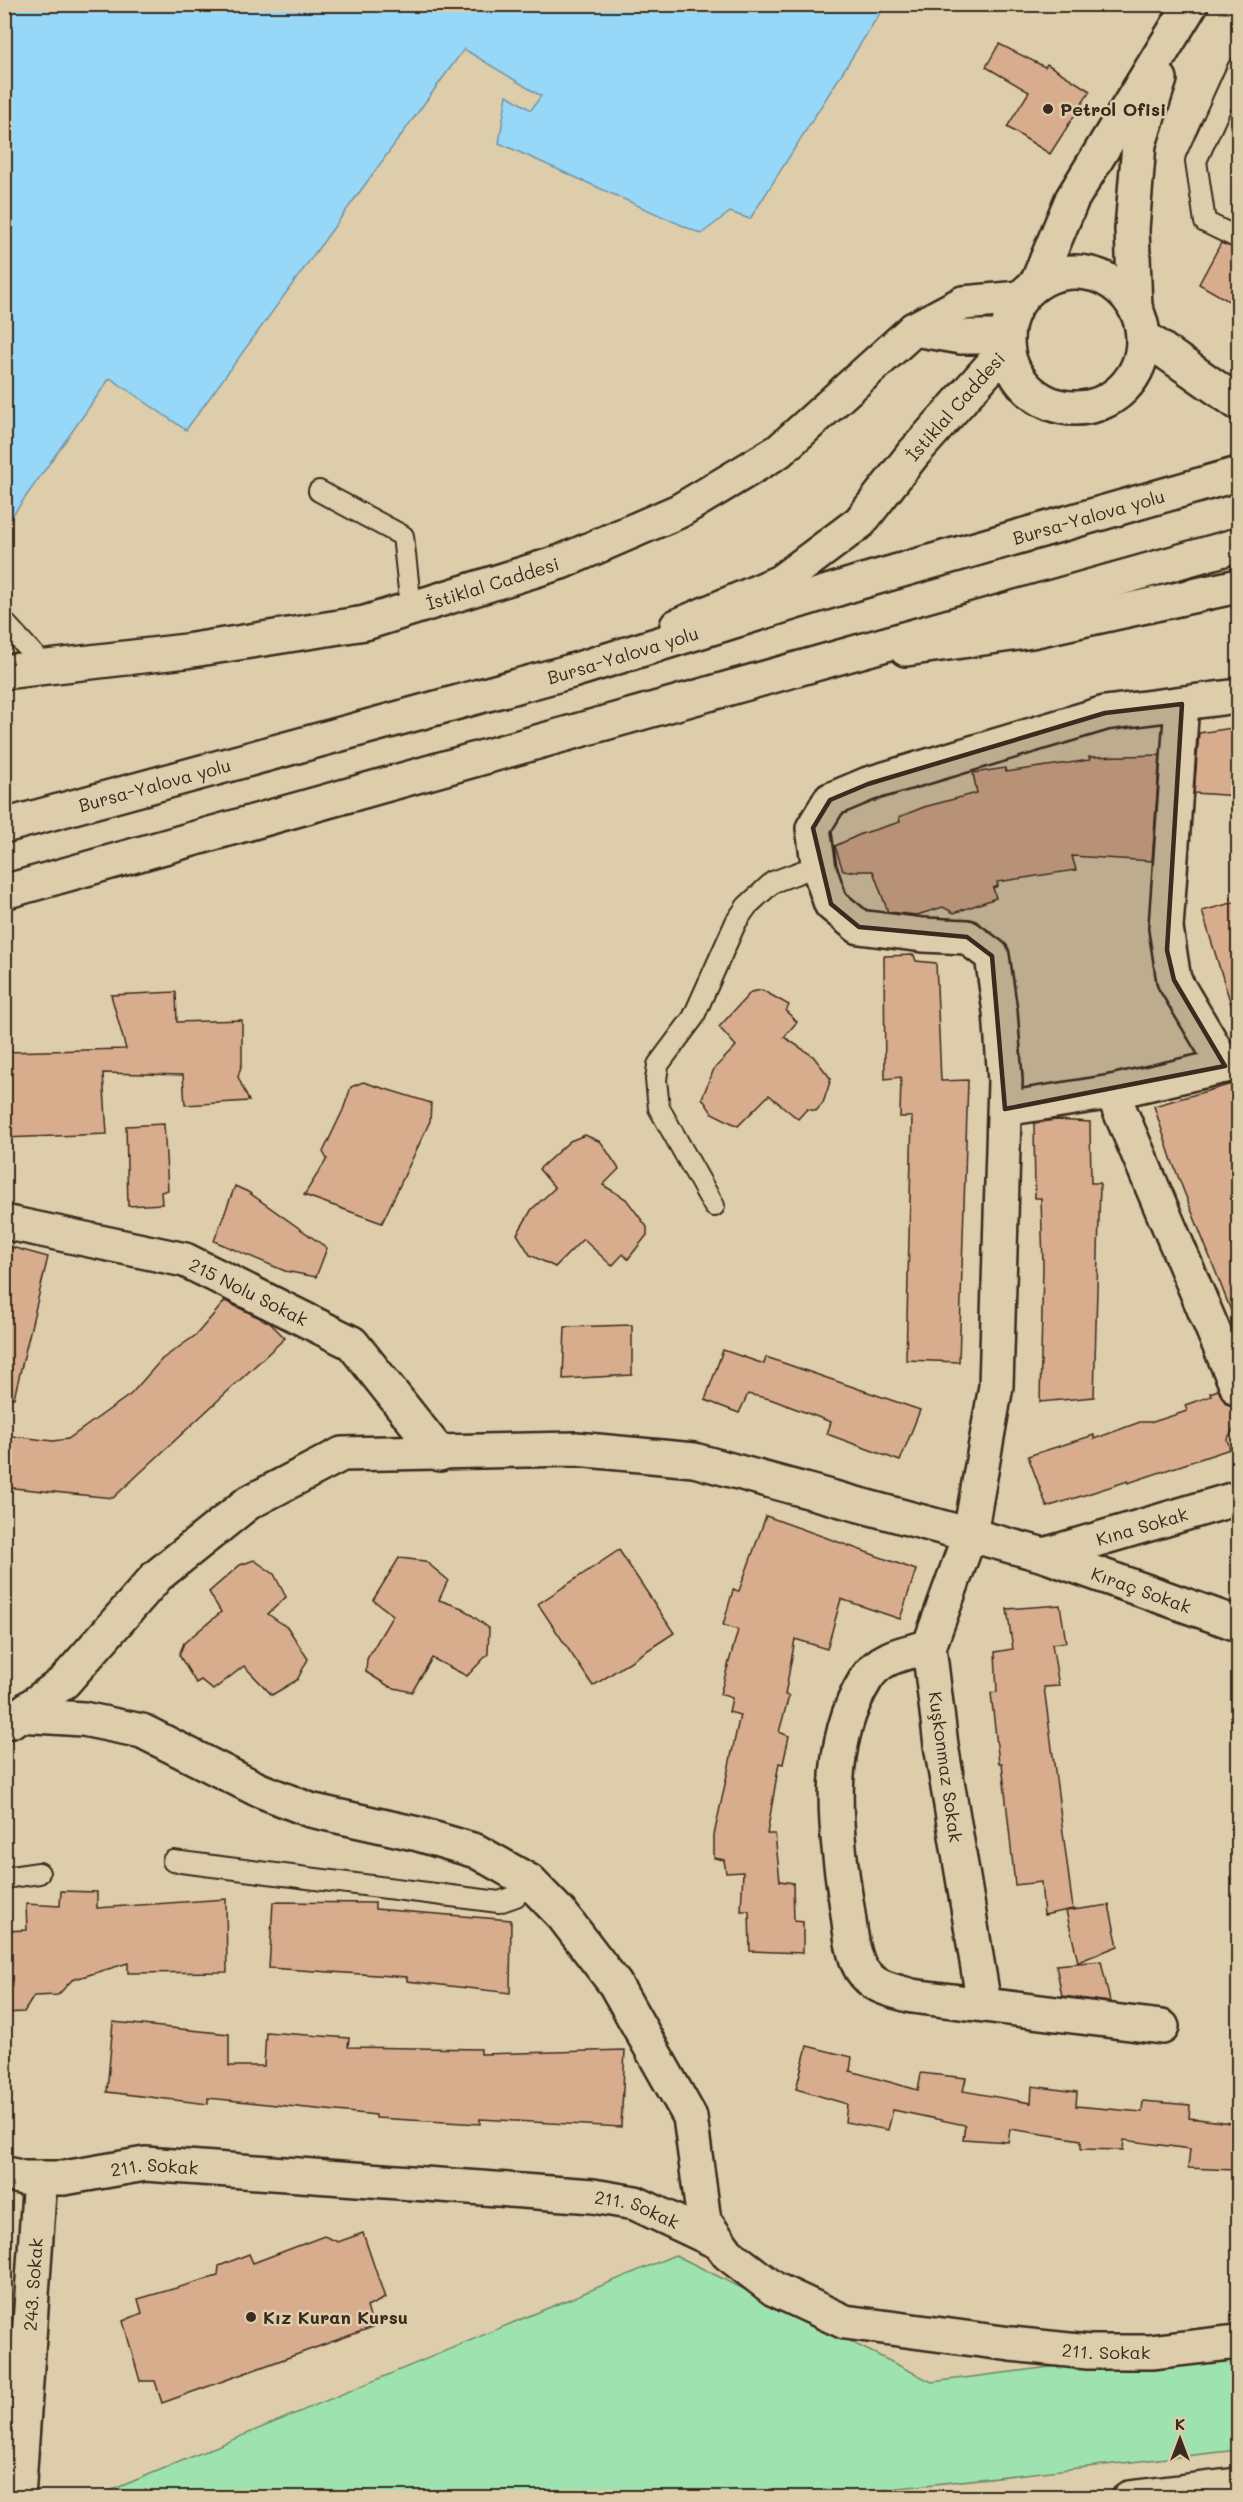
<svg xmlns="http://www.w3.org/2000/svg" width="1243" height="2502" font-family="Mali,sans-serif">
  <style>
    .green { fill: #9ee3af; stroke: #6c8666; stroke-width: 1.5 }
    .water { fill: #97d8f8; stroke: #7292a1; stroke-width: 1.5 }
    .building { fill: #d8ad8e; stroke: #3b2a1e; stroke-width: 1.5 }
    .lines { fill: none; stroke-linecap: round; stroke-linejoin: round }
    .lane-casing { stroke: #3b2a1e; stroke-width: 24 }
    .street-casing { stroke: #3b2a1e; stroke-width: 38 }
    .secondary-casing { stroke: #3b2a1e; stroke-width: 38 }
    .highway-casing { stroke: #3b2a1e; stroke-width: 38 }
    .lane { stroke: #decdaa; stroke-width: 20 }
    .street { stroke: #decdaa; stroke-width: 33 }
    .secondary { stroke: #decdaa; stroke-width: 33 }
    .highway { stroke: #decdaa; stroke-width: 33 }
    .marked { fill: #3b2a1e; fill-opacity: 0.2; stroke: #3b2a1e; stroke-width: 4.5; stroke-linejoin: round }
    .poi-dot { fill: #3b2a1e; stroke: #decdaa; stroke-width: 2 }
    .labels { text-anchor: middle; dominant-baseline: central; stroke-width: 5; stroke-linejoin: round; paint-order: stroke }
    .poi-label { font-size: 18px; font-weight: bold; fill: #3b2a1e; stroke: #decdaa; text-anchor: start }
    .street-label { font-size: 18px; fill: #3b2a1e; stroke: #decdaa }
  </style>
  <rect width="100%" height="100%" fill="#decdaa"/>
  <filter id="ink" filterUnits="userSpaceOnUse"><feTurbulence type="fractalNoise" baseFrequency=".0167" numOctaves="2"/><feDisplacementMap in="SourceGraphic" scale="12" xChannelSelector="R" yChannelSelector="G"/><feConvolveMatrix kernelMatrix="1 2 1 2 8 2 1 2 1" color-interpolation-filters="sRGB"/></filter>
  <g filter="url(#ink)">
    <path class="green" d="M675 2255 932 2382 1238 2343V2450L890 2489 835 2497 93 2498Z"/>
    <path class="water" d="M5 4H885V5L750 219 730 212 701 234 499 143 507 95 531 110 541 96 464 49 186 430 110 378 5 526Z"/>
    <g class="building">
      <path d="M999 44 1045 67 1047 64 1090 91 1050 154 1007 127 1029 92 986 67Z"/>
      <path d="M1221 243 1239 250V307L1199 284Z"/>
      <path d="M1239 727V796L1194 793 1199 733Z"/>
      <path d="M1160 755 1152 861 1072 856 1076 870 997 882 998 886 993 888 996 898 954 913 943 907 917 915 888 912 873 871H843L835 846 861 834 900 822 899 817 924 807 977 793 973 773 1005 768 1006 772 1090 760 1089 757Z"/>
      <path d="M1239 901V1014H1234L1202 911Z"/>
      <path d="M914 955 916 961 936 963 941 1081 968 1080 959 1362 906 1360 912 1117H900L901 1077 885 1079 884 956Z"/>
      <path d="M762 990 789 1005 786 1011 797 1022 784 1037 813 1056 831 1079 823 1103 816 1111 807 1109 798 1119 769 1095 738 1126 712 1113 702 1098 714 1069 736 1046 719 1027 751 992Z"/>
      <path d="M176 992 177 1022 242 1020V1063L238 1077 249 1101 185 1105 183 1075 103 1073 107 1134 4 1138V1052L126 1049 111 995Z"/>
      <path d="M363 1082 431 1103 430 1121 382 1223 304 1195 327 1159 323 1152 343 1110 351 1087Z"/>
      <path d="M1239 1082V1326H1237L1172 1161 1154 1106Z"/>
      <path d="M1056 1120 1090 1122 1091 1183H1100L1094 1397 1040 1402 1043 1266 1041 1198H1035L1034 1123Z"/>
      <path d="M164 1124 168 1190 161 1192 162 1204 128 1206 126 1126Z"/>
      <path d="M585 1135 601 1142 619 1169 603 1185 626 1199 647 1227V1235L628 1259 623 1254 612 1266 583 1239 555 1267 530 1255 517 1234 532 1209 555 1188 539 1169 570 1141Z"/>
      <path d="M235 1186 248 1192 327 1248 316 1277 285 1271 214 1241Z"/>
      <path d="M4 1245 48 1257 14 1398 4 1397Z"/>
      <path d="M225 1301 270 1323 285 1338 113 1498 4 1487V1435L53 1441 68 1439 131 1394 162 1359 196 1335Z"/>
      <path d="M632 1325V1375L563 1379 565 1327Z"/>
      <path d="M723 1350 764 1364 766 1357 920 1410 900 1461 827 1434 831 1422 770 1399 748 1394 739 1413 705 1400Z"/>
      <path d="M1218 1390 1226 1404 1239 1407V1421L1227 1439 1230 1449 1128 1483V1481L1047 1507 1028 1456 1094 1435V1439L1140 1422H1153L1187 1411 1185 1405 1211 1396 1210 1393Z"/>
      <path d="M766 1516 916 1570 900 1619 841 1599 827 1649 795 1639 785 1695 789 1696 779 1732 789 1736 783 1764 779 1763 767 1834H775L780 1881 793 1883 794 1921 803 1922V1953L750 1951 749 1911H741L743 1872 726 1873 724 1860 714 1858V1835L740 1715 729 1712 732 1698 720 1694 738 1630 723 1625 733 1590 739 1591Z"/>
      <path d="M619 1550 674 1633 593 1686 538 1604Z"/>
      <path d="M399 1558 425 1561 448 1580 439 1600 462 1608 489 1628 488 1654 467 1676 432 1658 412 1692 390 1687 366 1672 367 1659 393 1615 373 1600Z"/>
      <path d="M254 1560 274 1574 286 1597 268 1614 288 1628 308 1659 297 1680 272 1695 244 1666 213 1690 201 1680 196 1683 179 1655 184 1643 221 1612 209 1592 240 1565Z"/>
      <path d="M1060 1605 1066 1642 1052 1644 1059 1686 1044 1687 1073 1909 1044 1915 1041 1882 1015 1885 1002 1763H999L991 1693 997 1692 995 1652 1013 1649 1007 1609Z"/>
      <path d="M61 1891 97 1892V1908L226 1899 227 1972 128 1973V1963L72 1980 58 1995 34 1996 24 2012 4 2013V1931L27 1930 26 1904 60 1906Z"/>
      <path d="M273 1902 375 1903V1909L511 1920 510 1993 407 1981V1977L269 1968Z"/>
      <path d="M1109 1905 1118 1946 1078 1962 1066 1911Z"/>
      <path d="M1101 1961 1110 2002 1062 1996 1056 1965Z"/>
      <path d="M113 2022 229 2034V2066H264L266 2032 349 2038 348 2047 481 2049V2054L625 2050 621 2127 480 2119V2124L376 2118V2115L208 2098V2104L107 2092Z"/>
      <path d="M807 2046 852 2057 850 2071 918 2090 921 2073 966 2078 963 2091 1031 2103 1032 2086 1077 2092 1076 2106 1142 2112 1143 2101 1190 2105 1189 2118 1239 2124 1234 2170 1188 2168 1190 2149 1124 2140 1123 2150 1081 2149V2140L1010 2129 1008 2142 963 2139 965 2125 893 2110 888 2130 845 2122 847 2104 796 2089Z"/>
      <path d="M363 2233 385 2298 367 2307 373 2327 162 2403 155 2381H140L123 2321 142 2313 138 2299 218 2276 219 2266 249 2254 253 2263 324 2236 338 2242Z"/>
    </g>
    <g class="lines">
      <g class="lane-casing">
        <g id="lane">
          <path d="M1238 68 1196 161 1205 222 1238 238"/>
          <path d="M319 491 403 536 411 608"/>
          <path d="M4 622 46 668"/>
          <path d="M714 1206 659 1108 656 1080 658 1065 693 1018 736 922 747 906 773 882 803 871 819 869"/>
          <path d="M173 1861 499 1902 516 1896 529 1881"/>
          <path d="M4 1878 39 1873"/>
        </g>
      </g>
      <g class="street-casing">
        <g id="street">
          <path d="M914 329 961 337H1007"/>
          <path id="s1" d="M4 672 186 651 365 623 561 562 679 511 779 451 914 329 963 303 1021 298"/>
          <path d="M1182 704 1166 928 1174 980 1225 1066"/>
          <path d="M1112 1092 1238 1389"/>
          <path d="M1005 1109 1112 1092 1238 1063"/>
          <path id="s2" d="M4 1222 185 1260 352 1343 440 1454"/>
          <path id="s3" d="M1044 1555 1238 1498"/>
          <path d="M929 1647C905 1653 880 1656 866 1679 824 1746 835 1833 847 1907 850 1925 851 1952 861 1969 873 1988 892 1990 912 1996L1162 2027"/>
          <path id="s4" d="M19 1715 83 1719 142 1731 257 1789 310 1810 418 1834 476 1851 529 1881 563 1916 615 1984 690 2117 704 2221 728 2254 774 2289 845 2322 1011 2344 1088 2352H1151L1238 2342"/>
          <path id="s5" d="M11 1721 64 1682 157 1576 248 1503 342 1454 576 1449 694 1460 1044 1555 1238 1624"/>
          <path d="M984 2004 941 1745 929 1647 970 1534 996 1386 1005 1081 1000 1012 992 956 967 937 923 935 859 927 831 904 819 869 813 828 830 800 868 784 1105 713 1238 696"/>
          <path id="s6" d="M4 2173 23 2178H64L145 2164 593 2196 635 2203 720 2243"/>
          <path id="s7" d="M18 2498 40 2178"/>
        </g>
      </g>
      <g class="secondary-casing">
        <g id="secondary">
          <circle cx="1075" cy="340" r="68"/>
          <path d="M1037 283 1072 199 1191 4"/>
          <path d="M1135 308 1132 229 1139 144 1160 79"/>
          <path d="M1144 337 1238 403"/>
          <path id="s8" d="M677 626 780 582 860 522 913 454 1007 348"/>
          <path d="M906 649 1032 631 1238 586"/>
        </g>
      </g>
      <g class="highway-casing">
        <g id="highway">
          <path id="s9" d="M4 826 572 671 860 582 1238 474"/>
          <path d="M4 892 1238 545"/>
          <path d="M1129 2498 1238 2485"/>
        </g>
      </g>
      <use href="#lane" class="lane"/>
      <use href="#street" class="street"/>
      <use href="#secondary" class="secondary"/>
      <use href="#highway" class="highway"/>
    </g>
  </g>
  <path class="marked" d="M1182 704 1167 950 1174 980 1225 1066 1005 1109 992 956 967 937 859 927 831 904 813 828 830 800 868 784 1105 713Z"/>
  <g class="poi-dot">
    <circle cx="1048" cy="109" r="6"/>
    <circle cx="251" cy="2317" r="6"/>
  </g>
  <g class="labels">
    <g class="poi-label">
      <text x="1060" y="109">Petrol Ofisi</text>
      <text x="263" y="2317">Kız Kuran Kursu</text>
    </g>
    <g class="street-label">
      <text stroke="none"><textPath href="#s8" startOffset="362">İstiklal Caddesi</textPath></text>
      <text stroke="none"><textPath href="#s9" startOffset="1128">Bursa-Yalova yolu</textPath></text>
      <text stroke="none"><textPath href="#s1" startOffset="498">İstiklal Caddesi</textPath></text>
      <text stroke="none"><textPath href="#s9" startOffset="642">Bursa-Yalova yolu</textPath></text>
      <text stroke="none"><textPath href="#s9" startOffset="156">Bursa-Yalova yolu</textPath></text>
      <text stroke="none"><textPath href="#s2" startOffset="256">215 Nolu Sokak</textPath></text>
      <text stroke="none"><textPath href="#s3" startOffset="102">Kına Sokak</textPath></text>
      <text stroke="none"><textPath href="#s5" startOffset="1248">Kıraç Sokak</textPath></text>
      <text transform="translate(946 1767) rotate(82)">Kuşkonmaz Sokak</text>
      <text stroke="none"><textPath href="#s6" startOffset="152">211. Sokak</textPath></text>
      <text stroke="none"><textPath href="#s6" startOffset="638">211. Sokak</textPath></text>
      <text stroke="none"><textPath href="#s7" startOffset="214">243. Sokak</textPath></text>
      <text stroke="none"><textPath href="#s4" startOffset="1374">211. Sokak</textPath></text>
    </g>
  </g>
  <rect width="1243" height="2502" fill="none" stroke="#decdaa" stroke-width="24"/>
  <rect x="12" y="12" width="1219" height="2478" fill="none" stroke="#3b2a1e" stroke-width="2" filter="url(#ink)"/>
  <g transform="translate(1180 2439)" stroke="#decdaa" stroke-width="4.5" paint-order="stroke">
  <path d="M0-4.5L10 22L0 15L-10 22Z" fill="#3b2a1e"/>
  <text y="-9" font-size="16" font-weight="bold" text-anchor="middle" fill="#3b2a1e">K</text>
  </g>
</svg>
